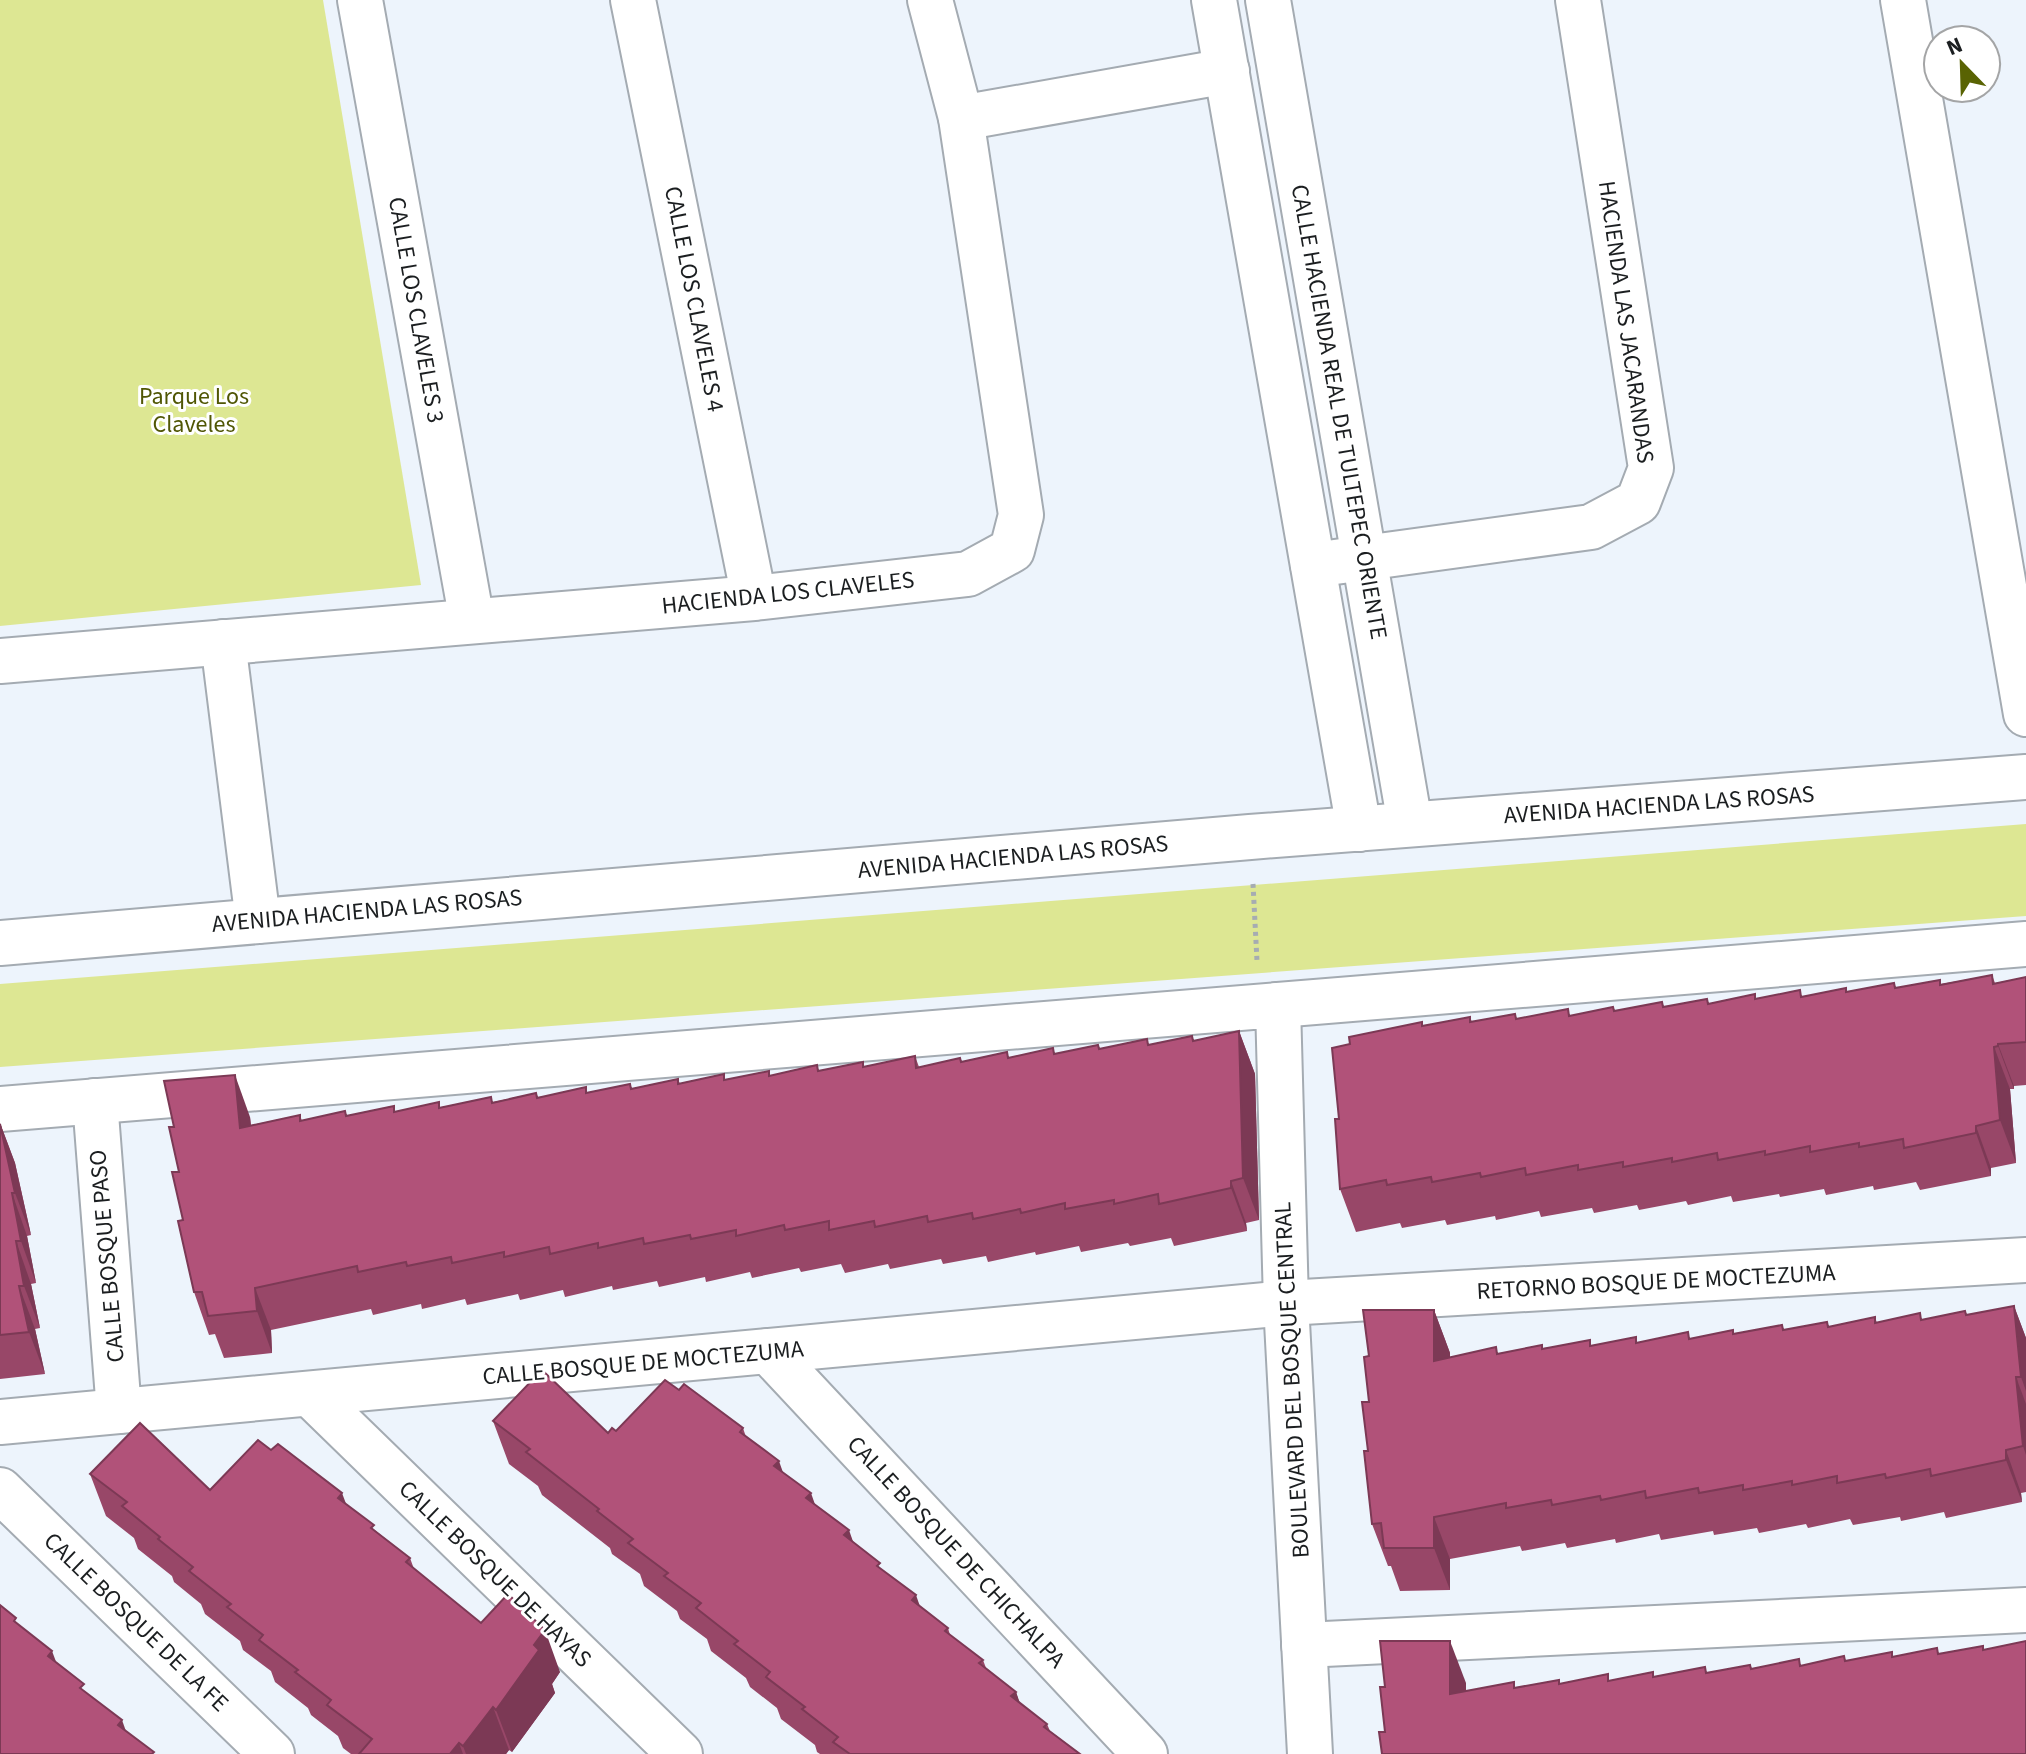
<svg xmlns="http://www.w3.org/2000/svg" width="2026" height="1754" font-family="'Source Sans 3',sans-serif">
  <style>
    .green { fill: #dde793 }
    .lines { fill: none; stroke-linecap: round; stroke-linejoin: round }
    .minor-casing { stroke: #a4abb2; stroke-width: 48 }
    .tertiary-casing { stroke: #a4abb2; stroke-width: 48 }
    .secondary-casing { stroke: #a4abb2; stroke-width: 48 }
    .path { stroke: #a6acb2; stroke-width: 5; stroke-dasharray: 4 4; stroke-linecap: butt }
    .minor { stroke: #fff; stroke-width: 44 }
    .tertiary { stroke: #fff; stroke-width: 44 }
    .secondary { stroke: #fff; stroke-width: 44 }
    .wall { fill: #984768 }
    .shaded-wall { fill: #7c3955 }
    .building { fill: #b15279; stroke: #7c3955; stroke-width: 2 }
    .labels { text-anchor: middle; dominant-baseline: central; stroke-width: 6; stroke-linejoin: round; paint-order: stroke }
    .street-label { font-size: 24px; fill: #1b1e20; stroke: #fff }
    .park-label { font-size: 24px; fill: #505604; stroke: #fff }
  </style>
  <rect width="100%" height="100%" fill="#edf4fc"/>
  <g class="green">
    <path d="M0 0H323L421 585 0 626Z"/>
    <path d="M2026 824V916L0 1067V984Z"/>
  </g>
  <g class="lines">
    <g class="minor-casing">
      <g id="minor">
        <path d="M360 0 472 621"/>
        <path d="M633 0 754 598"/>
        <path d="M1214 0 1359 829"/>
        <path d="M1268 0 1410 824"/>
        <path d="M961 118 1227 71"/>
        <path d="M1313 565 1591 527 1638 502 1651 468 1578 0"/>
        <path d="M223 642 258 921"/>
        <path d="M0 661 754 598 968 574 1012 550 1021 515 961 118 930 0"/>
        <path d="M1278 1005 2026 944"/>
        <path d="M95 1101 119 1411"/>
        <path d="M768 1351 1145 1754"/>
        <path d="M310 1394 680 1754"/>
        <path d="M0 1422 1286 1303 2026 1260"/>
        <path d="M0 1490 272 1754"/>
        <path d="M1304 1645 2026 1610"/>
      </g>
    </g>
    <g class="tertiary-casing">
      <g id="tertiary">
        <path d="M1903 0 2026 714"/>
        <path d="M0 1109 1278 1005 1286 1303 1310 1754"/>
      </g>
    </g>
    <g class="secondary-casing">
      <path id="secondary" d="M0 943 1250 837 2026 777"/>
    </g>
    <path class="path" d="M1253 884 1257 961"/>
    <use href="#minor" class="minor"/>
    <use href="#tertiary" class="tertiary"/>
    <use href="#secondary" class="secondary"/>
  </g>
  <g class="wall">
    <path d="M1992 975 1995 983 2026 977V1085L2014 1086V1089H2010L2016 1163 1991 1168V1176L1920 1190 1916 1182 1874 1190 1873 1186 1826 1195 1824 1189 1780 1197 1779 1194 1733 1202 1731 1196 1688 1205 1686 1201 1639 1210 1637 1205 1594 1213 1592 1208 1541 1217 1539 1211 1496 1220 1495 1216 1447 1225 1445 1220 1402 1228 1400 1223 1356 1232 1340 1189 1339 1119 1423 1026 1470 1017 1472 1022 1570 1016 1613 1007 1615 1011 1662 1002 1664 1007 1707 999 1709 1004 1756 998 1803 997 1846 988 1847 992 1894 983 1896 988 1941 984Z"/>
    <path d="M1239 1031 1255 1074 1259 1220 1246 1223 1247 1231 1174 1246 1171 1238 1130 1246 1128 1243 1081 1252 1079 1246 1036 1255 1035 1252 988 1262 986 1256 943 1264 941 1259 890 1269 888 1264 845 1273 841 1264 801 1272 799 1268 752 1278 750 1272 706 1282 705 1277 659 1287 657 1281 613 1290 612 1286 565 1297 563 1290 520 1300 518 1294 467 1305 465 1299 422 1309 421 1304 373 1315 371 1309 271 1330 272 1353 224 1358 215 1334 209 1335 194 1292 183 1220 174 1127 250 1117 251 1125 300 1115 302 1121 345 1111 347 1116 493 1102 536 1093 538 1097 588 1093 630 1084 632 1089 678 1079 680 1084 865 1067 915 1056 919 1067 960 1058 962 1062 1056 1054 1098 1045 1100 1049 1149 1045 1192 1036 1194 1041Z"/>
    <path d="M0 1123 15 1163 31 1235 27 1236 36 1283 31 1284 40 1328 35 1329 45 1374 0 1379Z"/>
    <path d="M2014 1306 2026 1338V1492L2021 1493 2022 1502 1946 1518 1944 1512 1901 1521 1900 1517 1853 1525 1850 1519 1808 1528 1806 1524 1759 1533 1757 1528 1714 1535 1713 1531 1661 1540 1659 1534 1616 1543 1615 1539 1567 1548 1565 1543 1522 1551 1520 1546 1450 1559V1590L1400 1591 1391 1566H1388L1372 1524 1368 1451 1369 1356 1434 1310 1450 1353V1357L1499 1354 1542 1345 1543 1348 1690 1339 1733 1330 1734 1334 1782 1325 1784 1330 1827 1322 1829 1327 1875 1317 1877 1323 1923 1320 1965 1311 1967 1315Z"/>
    <path d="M679 1390 743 1428 746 1437 815 1505 920 1606 948 1628 950 1635 983 1660 986 1668 1016 1692 1019 1702 1047 1724 1050 1731 1080 1754H820L817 1752 815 1745 781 1719 777 1708 750 1687 746 1678 711 1651 707 1639 680 1619 677 1611 644 1586 640 1574 612 1554 610 1548 542 1495 538 1486 509 1464 493 1421 608 1433 616 1431Z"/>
    <path d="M90 1474 210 1490 346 1504 377 1532 410 1558 414 1569 481 1623 560 1672 552 1684 555 1693 512 1752 509 1750 506 1754H351L343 1748 338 1736 311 1715 308 1708 275 1682 271 1671 243 1650 240 1641 205 1614 201 1604 174 1582 172 1576 138 1549 134 1538 106 1516Z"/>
  </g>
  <g class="shaded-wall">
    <path d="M1239 1031 1255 1074 1259 1220 1243 1178Z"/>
    <path d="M1998 1044 2014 1086V1089L1998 1046Z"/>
    <path d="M1994 1047 2010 1089 2016 1163 2000 1120Z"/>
    <path d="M235 1075 250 1117 255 1170 240 1128Z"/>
    <path d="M0 1123 15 1163 31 1235 15 1193Z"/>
    <path d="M1976 1126 1991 1168V1176L1976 1133Z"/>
    <path d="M1231 1181 1246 1223 1247 1231 1231 1188Z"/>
    <path d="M12 1193 27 1236 36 1283 21 1241Z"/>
    <path d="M16 1241 31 1284 40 1328 24 1286Z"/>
    <path d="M19 1286 35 1329 45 1374 29 1332Z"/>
    <path d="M255 1288 271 1330 272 1353 257 1311Z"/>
    <path d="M2014 1306 2026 1338V1391L2021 1377Z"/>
    <path d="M1434 1310 1450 1353V1403L1434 1361Z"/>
    <path d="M2016 1377 2026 1404V1455L2023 1446Z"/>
    <path d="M2006 1450 2021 1493 2022 1502 2006 1460Z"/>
    <path d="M779 1461 794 1504 774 1466Z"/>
    <path d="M342 1493 358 1536 338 1498Z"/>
    <path d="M811 1493 826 1536 806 1498Z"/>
    <path d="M1434 1517 1450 1559V1590L1434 1548Z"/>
    <path d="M849 1530 864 1573 844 1535Z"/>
    <path d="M916 1595 931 1638 912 1600Z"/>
    <path d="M545 1630 560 1672 552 1684 555 1693 512 1752 496 1710 534 1645Z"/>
    <path d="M1450 1641 1466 1683V1737L1450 1694Z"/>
    <path d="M52 1651 68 1694 48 1656Z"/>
    <path d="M1016 1692 1031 1734 1011 1696Z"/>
    <path d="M493 1707 509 1750 506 1754H466L463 1746Z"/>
    <path d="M122 1720 134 1754 118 1725Z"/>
    <path d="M459 1743 463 1754H450Z"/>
  </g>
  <g class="building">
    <path d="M1992 975 1993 984 2026 977V1042L1998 1044V1046L1994 1047 2000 1120 1976 1126V1133L1904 1148 1903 1139 1859 1147V1143L1810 1152V1146L1765 1155V1151L1718 1160 1717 1153 1672 1162V1158L1623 1167V1162L1578 1170V1165L1526 1175 1525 1168 1481 1177 1480 1173 1432 1182 1431 1177 1387 1185 1386 1180 1340 1189 1335 1119H1339L1332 1048 1350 1044 1349 1037 1422 1022V1026L1470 1017V1022L1515 1014 1516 1019 1568 1009 1569 1016 1613 1007 1614 1011 1662 1002 1663 1007 1707 999 1708 1004 1755 994V999L1800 990 1801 997 1846 988V992L1894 983 1895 988 1940 980V985Z"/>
    <path d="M1239 1031 1243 1178 1231 1181V1188L1159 1204 1158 1194 1114 1204V1200L1065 1209V1203L1021 1213 1020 1209 973 1219 972 1213 928 1222 927 1216 875 1227 874 1221 829 1230V1221L785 1230 784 1225 736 1236V1230L691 1239 690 1235 644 1244 643 1238 598 1248V1243L550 1254 549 1247 504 1257V1252L452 1263 451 1257 407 1266 406 1262 358 1272 357 1266 255 1288 257 1311 208 1316 202 1292H194L178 1221 183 1220 172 1172H179L169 1127H174L164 1081 235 1075 240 1128 300 1115V1121L345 1111 346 1116 394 1106V1112L439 1102V1108L491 1097 492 1103 536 1093 537 1098 586 1087V1093L630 1084 631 1089 678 1079V1084L724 1074V1080L769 1071V1076L817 1065 818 1071 863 1062V1067L915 1056 916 1068 960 1058 961 1062 1007 1052 1008 1058 1053 1048 1054 1054 1098 1045 1099 1049 1147 1039 1148 1045 1192 1036 1193 1041Z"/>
    <path d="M0 1124 15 1193H12L21 1241H16L24 1286H19L29 1332 0 1335Z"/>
    <path d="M2014 1306 2021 1377H2016L2023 1446 2006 1450V1460L1931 1476 1930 1469 1886 1478 1885 1474 1837 1483V1476L1792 1485V1481L1743 1490V1485L1699 1493 1698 1488 1646 1498 1645 1491 1601 1500 1600 1496 1552 1505 1551 1500 1506 1508V1503L1434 1517V1548H1384L1381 1523 1372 1524 1364 1451H1368L1362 1402H1369L1364 1357 1369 1356 1363 1310H1434V1361L1496 1347 1497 1354 1542 1345V1349L1590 1340V1346L1636 1337V1343L1688 1332 1689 1339 1733 1330V1334L1782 1325 1783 1330 1827 1322 1828 1327 1875 1317V1323L1920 1313 1921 1320 1965 1311 1966 1315Z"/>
    <path d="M542 1370 608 1433 612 1428 616 1431 665 1380 679 1390 684 1384 743 1428 740 1432 779 1461 774 1466 811 1493 806 1498 849 1530 844 1535 880 1563 877 1566 916 1595 912 1600 948 1628 945 1631 983 1660 979 1663 1016 1692 1011 1696 1047 1724 1044 1727 1080 1754H850L833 1742 838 1737 802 1709 805 1707 766 1677 770 1672 734 1644 738 1641 696 1608 701 1603 664 1576 668 1573 628 1543 633 1539 597 1511 599 1509 526 1452 530 1449 493 1421Z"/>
    <path d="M140 1423 210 1490 258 1440 271 1450 278 1444 342 1493 338 1498 374 1525 371 1528 410 1558 406 1562 481 1623 508 1594 545 1630 534 1645 539 1650 496 1710 493 1707 463 1746 459 1743 450 1754H359L372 1739 327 1705 331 1700 295 1672 298 1670 259 1640 263 1635 227 1607 231 1604 189 1571 193 1567 158 1539 160 1537 122 1506 127 1502 90 1474Z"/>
    <path d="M0 1605 16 1618 14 1621 52 1651 48 1656 84 1684 80 1688 122 1720 118 1725 154 1752 152 1754H0Z"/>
    <path d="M1380 1641H1450V1694L1514 1682V1688L1559 1680V1684L1608 1674V1681L1653 1672V1677L1705 1667 1706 1673 1750 1665 1751 1669 1799 1659 1800 1666 1844 1656 1845 1661 1892 1652V1657L1937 1648 1938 1654 1983 1646V1650L2026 1641V1754H1382L1379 1732H1385L1380 1687H1385Z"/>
  </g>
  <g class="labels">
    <g class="street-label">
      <text transform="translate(694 299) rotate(79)">CALLE LOS CLAVELES 4</text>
      <text transform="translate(416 310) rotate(80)">CALLE LOS CLAVELES 3</text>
      <text transform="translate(1626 322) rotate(82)">HACIENDA LAS JACARANDAS</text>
      <text transform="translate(1339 412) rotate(80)">CALLE HACIENDA REAL DE TULTEPEC ORIENTE</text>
      <text transform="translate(788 593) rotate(-6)">HACIENDA LOS CLAVELES</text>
      <text transform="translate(1659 805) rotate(-4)">AVENIDA HACIENDA LAS ROSAS</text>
      <text transform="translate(1013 857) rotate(-5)">AVENIDA HACIENDA LAS ROSAS</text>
      <text transform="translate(367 911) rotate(-5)">AVENIDA HACIENDA LAS ROSAS</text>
      <text transform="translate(107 1256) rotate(-95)">CALLE BOSQUE PASO</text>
      <text transform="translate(1656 1282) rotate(-3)">RETORNO BOSQUE DE MOCTEZUMA</text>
      <text transform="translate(643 1363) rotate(-5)">CALLE BOSQUE DE MOCTEZUMA</text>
      <text transform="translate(1292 1380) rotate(-93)">BOULEVARD DEL BOSQUE CENTRAL</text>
      <text transform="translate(956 1552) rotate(47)">CALLE BOSQUE DE CHICHALPA</text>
      <text transform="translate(495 1574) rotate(44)">CALLE BOSQUE DE HAYAS</text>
      <text transform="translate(136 1622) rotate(44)">CALLE BOSQUE DE LA FE</text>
    </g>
    <g class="park-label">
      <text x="194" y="396">Parque Los<tspan x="194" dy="28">Claveles</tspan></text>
    </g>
  </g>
  <g transform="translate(1962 64) rotate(337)"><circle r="38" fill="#ffffff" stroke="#a4a5a6" stroke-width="2"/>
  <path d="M0-6L14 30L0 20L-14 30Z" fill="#596303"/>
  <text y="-12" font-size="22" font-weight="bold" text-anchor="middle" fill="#1b1e20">N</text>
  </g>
</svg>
